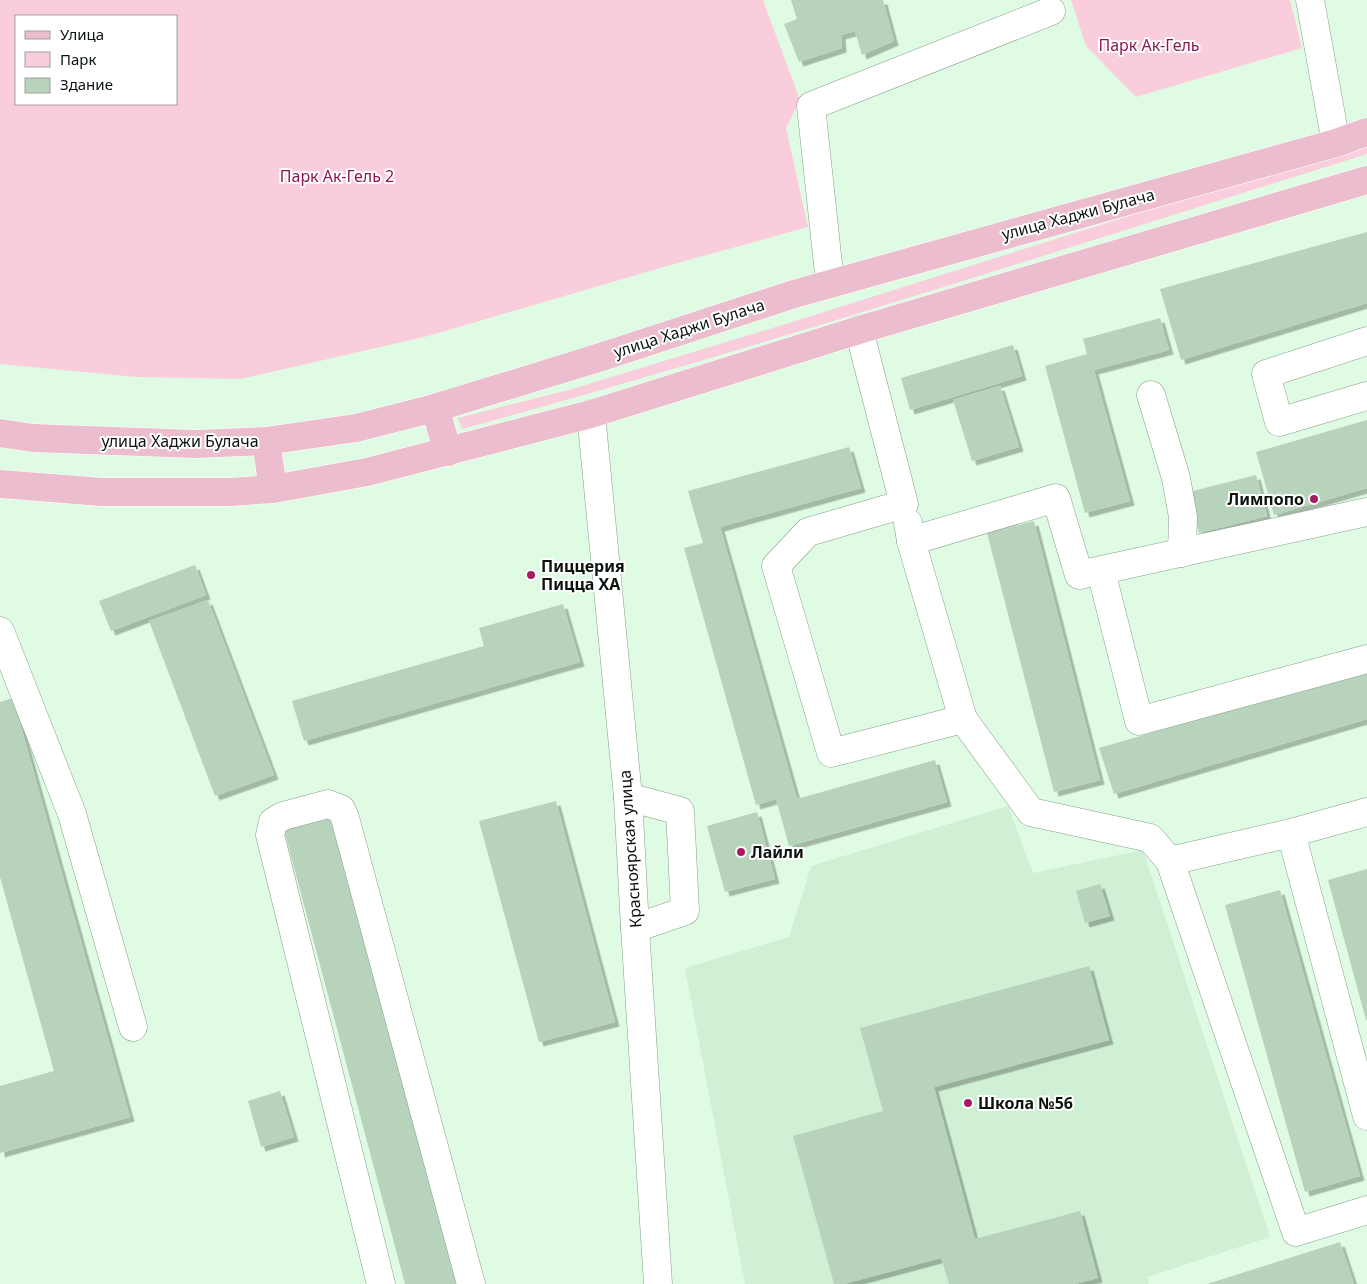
<svg xmlns="http://www.w3.org/2000/svg" width="1367" height="1284" font-family="'Noto Sans',sans-serif">
  <style>
    .built { fill: #cff0d4 }
    .green { fill: #f9cddc; fill-rule: evenodd }
    .building { fill: #b8d3bb; filter: url(#shadow) }
    .lines { fill: none; stroke-linecap: round; stroke-linejoin: round }
    .minor-casing { stroke: #859f89; stroke-width: 29 }
    .major-casing { stroke: #fff; stroke-width: 29 }
    .minor { stroke: #fff; stroke-width: 28 }
    .major { stroke: #ebbdce; stroke-width: 28 }
    .poi-dot { fill: #a61c63; stroke: #fff; stroke-width: 2 }
    .labels { text-anchor: middle; dominant-baseline: central; stroke-width: 4; stroke-linejoin: round; paint-order: stroke }
    .park-label { font-size: 16px; fill: #881851; stroke: #fff }
    .street-label { font-size: 16px; fill: #0b140c; stroke: #fff }
    .poi-label { font-size: 16px; font-weight: bold; fill: #0b140c; stroke: #fff; text-anchor: start }
  </style>
  <defs>
    <filter id="shadow"><feDropShadow dx="4.5" dy="4.5" stdDeviation="0" flood-color="#0004"/></filter>
  </defs>
  <rect width="100%" height="100%" fill="#dffbe3"/>
  <path class="built" d="M1008 806 1033 873 1143 850 1270 1237 1147 1277 1149 1284H745L685 968 789 937 811 866Z"/>
  <g class="green">
    <path d="M0 0H763L800 100 786 128 808 227 674 264 428 336 241 379 136 377 0 364ZM16 16H176V104H16Z"/>
    <path d="M1071 0H1290L1302 48 1136 97 1086 46Z"/>
    <path d="M1367 141V154C1066 248 766 346 462 429L458 418 572 389 789 323Z"/>
  </g>
  <g class="building">
    <path d="M791 0H883L894 41 862 55 855 31 841 35 842 48 799 62 784 24 797 19Z"/>
    <path d="M1367 232V303L1181 360 1160 289Z"/>
    <path d="M1160 318 1169 350 1094 370 1130 501 1085 513 1045 366 1087 354 1083 339Z"/>
    <path d="M1013 345 1022 376 910 410 901 378Z"/>
    <path d="M1000 386 1019 447 972 461 953 400Z"/>
    <path d="M1367 420V488L1274 515 1256 452Z"/>
    <path d="M849 447 861 488 720 527 797 799 935 760 947 802 789 846 776 799 756 805 684 548 703 543 688 491Z"/>
    <path d="M1256 475 1267 516 1199 533 1189 492Z"/>
    <path d="M1034 521 1100 780 1054 792 987 533Z"/>
    <path d="M195 565 206 595 111 631 99 601Z"/>
    <path d="M208 600 274 775 215 796 149 621Z"/>
    <path d="M563 604 580 662 304 741 292 701 484 646 479 628Z"/>
    <path d="M1367 670V719L1114 794 1099 748Z"/>
    <path d="M13 698 130 1117 0 1153V1086L54 1071 0 877V702Z"/>
    <path d="M556 801 615 1022 539 1042 479 821Z"/>
    <path d="M757 812 775 879 725 892 707 826Z"/>
    <path d="M334 817 458 1284H405L284 830Z"/>
    <path d="M1367 869V1020H1366L1328 880Z"/>
    <path d="M1100 884 1110 916 1085 923 1076 891Z"/>
    <path d="M1280 890 1360 1176 1305 1192 1225 905Z"/>
    <path d="M1089 966 1109 1040 934 1087 975 1239 1080 1211 1098 1278 1075 1284H949L941 1258 844 1284H834L793 1136 883 1111 860 1028Z"/>
    <path d="M280 1091 294 1137 261 1147 248 1101Z"/>
    <path d="M1340 1242 1354 1284H1207Z"/>
  </g>
  <g class="lines">
    <g class="minor-casing">
      <g id="minor">
        <path d="M1310 0 1336 143"/>
        <path d="M830 283 811 106 1051 11"/>
        <path d="M859 330 904 504 808 532 776 566 831 753 963 719 1031 812 1150 838 1170 861 1296 1232 1367 1210"/>
        <path d="M1367 341 1266 374 1279 422 1367 396"/>
        <path d="M1151 395 1176 478 1183 517 1182 553"/>
        <path d="M591 414 628 797 635 928 658 1284"/>
        <path d="M908 523 911 541 963 719"/>
        <path d="M911 541 1056 498 1079 575 1367 512"/>
        <path d="M1101 571 1139 721 1367 659"/>
        <path d="M0 631 72 814 133 1027"/>
        <path d="M628 797 680 811 685 911 635 928"/>
        <path d="M1291 833 1367 1116"/>
        <path d="M1170 861 1291 833 1367 812"/>
        <path d="M381 1284 270 835 273 822 283 816 328 804 341 809 345 818 471 1284"/>
      </g>
    </g>
    <g class="major-casing">
      <g id="major">
        <path d="M435 408 448 452"/>
        <path d="M0 433 33 438 195 444 266 441 356 428 435 408 601 357 794 294 1336 143 1367 132"/>
        <path d="M266 441 273 489"/>
        <path d="M0 484 102 492H230L273 489 367 472 591 414 859 330 1367 180"/>
      </g>
    </g>
    <use href="#minor" class="minor"/>
    <use href="#major" class="major"/>
  </g>
  <g class="poi-dot">
    <circle cx="1314" cy="499" r="5"/>
    <circle cx="531" cy="575" r="5"/>
    <circle cx="741" cy="852" r="5"/>
    <circle cx="968" cy="1103" r="5"/>
  </g>
  <g class="labels">
    <g class="park-label">
      <text x="1149" y="45">Парк Ак-Гель</text>
      <text x="337" y="176">Парк Ак-Гель 2</text>
    </g>
    <g class="street-label">
      <text transform="translate(1078 214) rotate(-15)">улица Хаджи Булача</text>
      <text transform="translate(689 328) rotate(-18)">улица Хаджи Булача</text>
      <text x="180" y="441">улица Хаджи Булача</text>
      <text transform="translate(630 849) rotate(-94)">Красноярская улица</text>
    </g>
    <g class="poi-label">
      <text x="1304" y="499" text-anchor="end">Лимпопо</text>
      <text x="541" y="566">Пиццерия<tspan x="541" dy="18">Пицца ХА</tspan></text>
      <text x="751" y="852">Лайли</text>
      <text x="978" y="1103">Школа №56</text>
    </g>
  </g>
  <rect x="15" y="15" width="162" height="90" fill="#ffffff" stroke="#9da19e"/>
  <rect x="25" y="31" width="25" height="8" fill="#ebbdce" stroke="#9da19e"/>
  <text x="60" y="40" font-size="15" fill="#0b140c">Улица</text>
  <rect x="25" y="52" width="25" height="15" fill="#f9cddc" stroke="#9da19e"/>
  <text x="60" y="65" font-size="15" fill="#0b140c">Парк</text>
  <rect x="25" y="78" width="25" height="15" fill="#b8d3bb" stroke="#9da19e"/>
  <text x="60" y="90" font-size="15" fill="#0b140c">Здание</text>
</svg>
